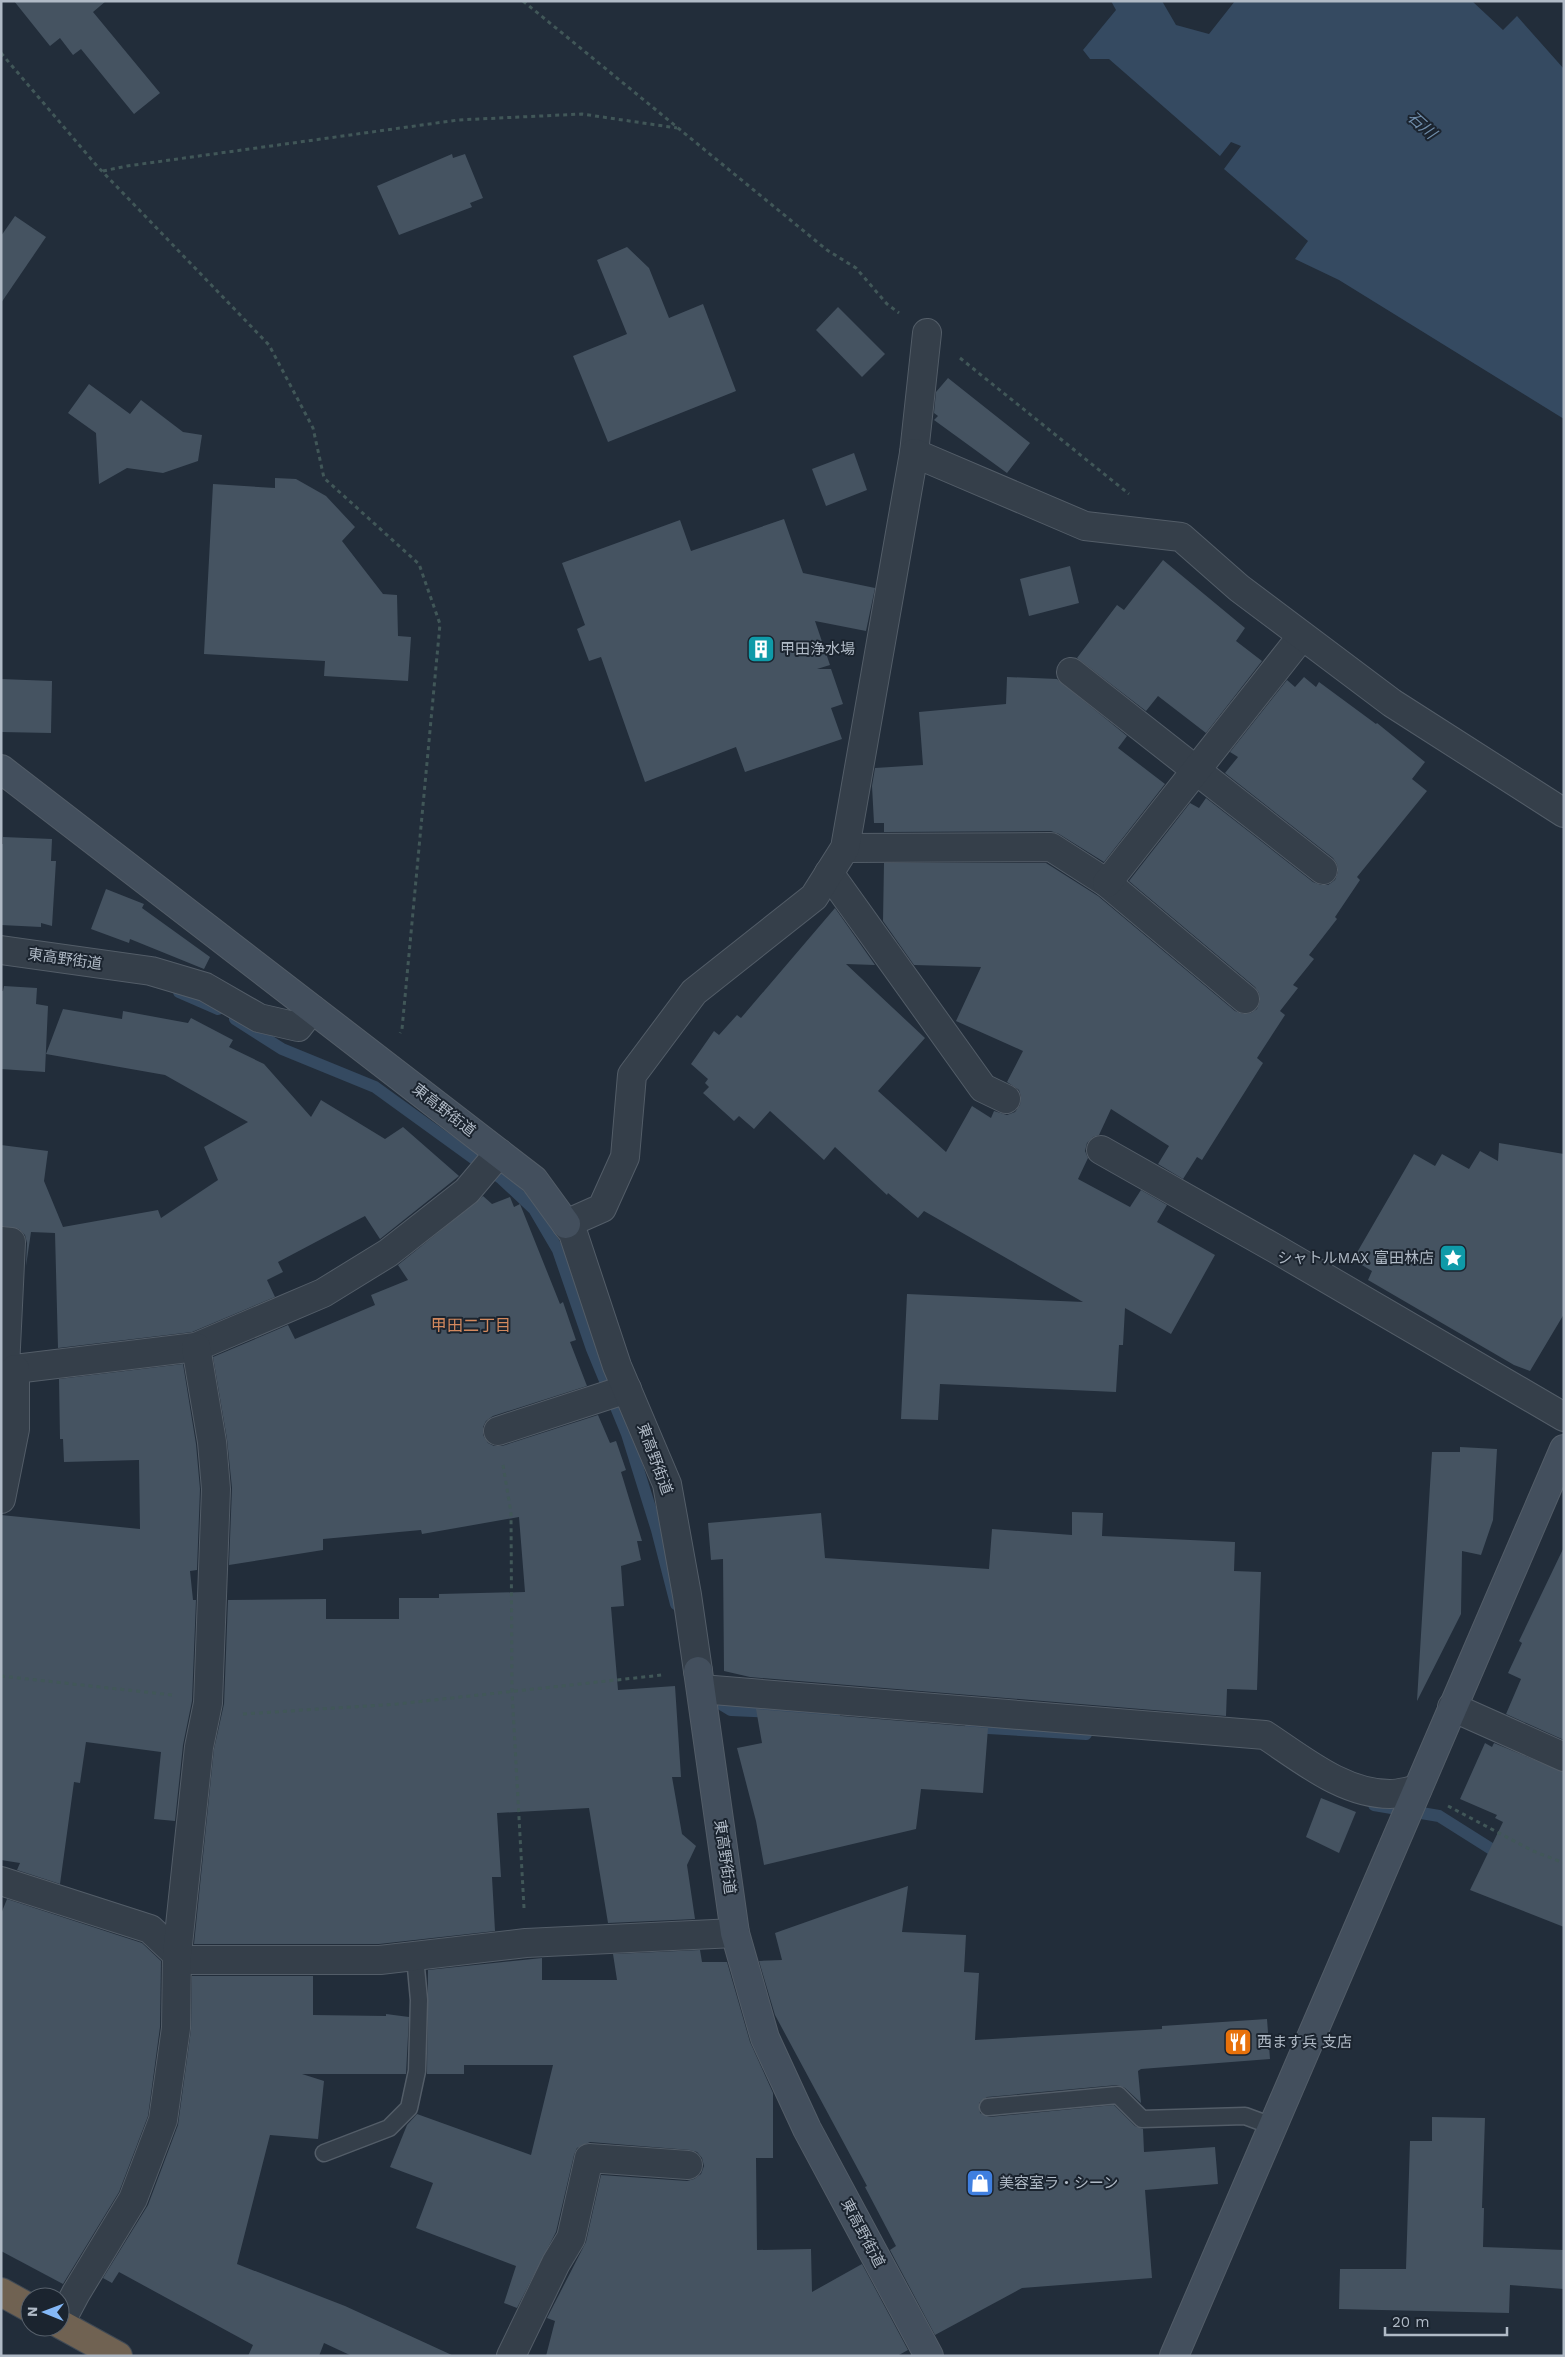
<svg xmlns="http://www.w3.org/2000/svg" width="1565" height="2357" font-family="'Work Sans','Noto Sans JP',sans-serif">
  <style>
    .water { fill: #354a61 }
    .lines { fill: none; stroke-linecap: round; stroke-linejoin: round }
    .stream { stroke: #354a61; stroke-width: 12 }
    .building { fill: #455361 }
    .lane-casing { stroke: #535d68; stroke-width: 19 }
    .street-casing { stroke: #535d68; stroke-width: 30 }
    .secondary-casing { stroke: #535d68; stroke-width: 30 }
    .highway-casing { stroke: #404a55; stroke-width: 30 }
    .path { stroke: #415758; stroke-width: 3; stroke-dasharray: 4 4; stroke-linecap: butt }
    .lane { stroke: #353f4a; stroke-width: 16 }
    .street { stroke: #353f4a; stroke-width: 28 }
    .secondary { stroke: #434f5d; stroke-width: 28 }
    .highway { stroke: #706252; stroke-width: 28 }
    .labels { text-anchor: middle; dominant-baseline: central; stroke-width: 4; stroke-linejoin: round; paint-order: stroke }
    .poi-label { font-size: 15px; fill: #b0bac6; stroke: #1b242f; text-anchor: start }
    .street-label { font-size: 15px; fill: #b0bac6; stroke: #1b242f }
    .water-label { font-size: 16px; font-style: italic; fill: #708daa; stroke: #1b242f }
    .neighbourhood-label { font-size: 16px; fill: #d3895e; stroke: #1b242f }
  </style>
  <rect width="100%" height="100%" fill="#222d3a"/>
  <path class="water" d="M1111 1H1162L1176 25 1209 34 1235 1H1472L1503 30 1517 16 1564 69V419L1339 280 1295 259 1308 241 1224 169 1241 146 1231 142 1220 156 1109 59H1090L1083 50 1116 10Z"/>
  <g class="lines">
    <g class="stream">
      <path d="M179 992 218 1009"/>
      <path d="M235 1019 282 1049 375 1087 502 1179 534 1209 558 1250 592 1349 627 1434 657 1530 676 1604"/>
      <path d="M708 1696 731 1710 834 1715"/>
      <path d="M971 1727 1086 1734"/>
      <path d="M1374 1805 1439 1816 1504 1857"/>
    </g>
  </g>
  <g class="building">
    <path d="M14 1H106L93 12 160 93 134 114 81 49 73 55 60 38 50 46Z"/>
    <path d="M452 154 453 158 465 154 483 198 470 203 472 207 399 235 377 186Z"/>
    <path d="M15 216 46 237 1 303V236Z"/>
    <path d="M627 247 649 268 669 318 703 304 736 391 608 442 573 356 627 334 597 260Z"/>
    <path d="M838 307 885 354 862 377 816 330Z"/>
    <path d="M948 378 1030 443 1007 473 934 420 938 416 934 413 936 392Z"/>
    <path d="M89 384 130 414 141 400 183 432 202 435 198 461 163 473 127 468 99 484 96 433 68 413Z"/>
    <path d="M854 453 867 490 826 506 812 469Z"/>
    <path d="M275 478 296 479 326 496 355 527 342 541 383 594 397 595 398 636 411 637 408 681 324 676 325 661 204 654 213 484 275 488Z"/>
    <path d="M784 519 803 573 875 588 866 631 815 621 830 665 817 669H831L843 704 831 708 842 739 745 772 736 747 645 782 601 657 589 661 577 629 585 625 562 563 680 520 691 551Z"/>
    <path d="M1163 560 1245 628 1236 641 1262 661 1206 733 1158 696 1146 711 1077 658 1117 605 1124 610Z"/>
    <path d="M1070 566 1079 603 1029 616 1020 579Z"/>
    <path d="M1007 677 1057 679 1127 736 1118 748 1165 784 1104 862 1059 834 1051 831 884 832V823H874L872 786 875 768 923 765 919 712 1006 704Z"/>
    <path d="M1304 677 1316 687 1319 682 1376 724 1377 723 1425 762 1412 779 1427 791 1357 877 1360 880 1335 917 1337 919 1309 955 1314 959 1293 985 1298 988 1280 1011 1285 1015 1257 1058 1263 1063 1202 1160 1197 1157 1183 1179 1158 1164 1169 1146 1111 1109 1099 1135 1093 1137 1087 1143 1085 1151 1088 1158 1078 1179 1130 1207 1141 1190 1167 1205 1157 1222 1215 1255 1171 1334 1125 1308 1123 1345H1119L1116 1392 940 1384 938 1420 901 1419 907 1294 1083 1302 924 1211 918 1218 888 1193 887 1195 835 1147 824 1160 770 1111 754 1129 739 1116 734 1121 703 1093 709 1087 705 1083 708 1079 691 1064 714 1031 719 1035 737 1015 741 1018 835 908 875 965 846 964 925 1038 878 1091 946 1152 972 1106 991 1118 994 1111 1007 1115 1015 1112 1020 1105 1021 1097 1019 1090 1007 1082 1023 1051 956 1021 981 967 914 965 883 921 884 863H1046L1098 896 1235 1011 1243 1014 1251 1013 1257 1009 1260 1001 1259 993 1255 987 1129 881 1190 803 1199 808 1206 798 1313 882 1321 885H1328L1335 880 1338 872 1337 864 1333 858 1225 773 1238 757 1230 752 1287 680 1295 687Z"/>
    <path d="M1 679 52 681 51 733 1 732Z"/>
    <path d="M3 837 52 839 51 861H56L52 926 41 923V927L1 925V844H3Z"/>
    <path d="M106 889 144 904 142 908 210 957 204 969 130 939 129 943 91 929Z"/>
    <path d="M4 986 37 988 36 1004 48 1006 45 1072 1 1069V991H3Z"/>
    <path d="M63 1009 122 1019 123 1011 188 1023 191 1018 233 1040 229 1047 264 1064 311 1117 321 1100 385 1139 403 1127 459 1176 380 1239 365 1216 278 1262 283 1272 267 1280 275 1297 192 1332 58 1348 55 1233 31 1232 26 1266 27 1243 25 1235 19 1229 1 1226V1145L48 1151 44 1181 63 1227 158 1210 161 1218 218 1180 204 1147 248 1122 165 1075 46 1054Z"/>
    <path d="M1499 1143 1564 1154V1314L1530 1371 1514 1365 1368 1280 1372 1271 1355 1261 1357 1257 1355 1256 1414 1154 1435 1166 1442 1154 1469 1169 1480 1151 1498 1161Z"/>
    <path d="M483 1196 492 1204 510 1197 514 1207 520 1204 560 1304 563 1302 576 1340 570 1342 587 1386 493 1416 486 1421 483 1427V1435L488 1443 494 1446H502L598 1415 610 1443 616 1441 626 1470 621 1472 642 1541H637L641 1560 621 1566 624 1606 611 1607 618 1690 675 1686 681 1777H672L682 1834 696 1846 687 1865 695 1919 608 1923 589 1808 497 1813 501 1877H492L495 1931 379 1944H194L214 1749 224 1704 228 1600 326 1599V1619H399V1598H439V1594L525 1592 519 1517 422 1534 421 1530 323 1539V1550L229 1565 232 1488 227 1439 213 1357 288 1325 295 1339 375 1305 371 1295 408 1280 398 1265Z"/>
    <path d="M183 1364 196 1444 200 1489 197 1570 190 1571 193 1600H196L192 1701 183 1745 175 1821 154 1819 161 1752 86 1742 80 1783 74 1782 60 1884 17 1870 20 1863 1 1860V1515L140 1529 139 1460 64 1462 63 1439H60L59 1379Z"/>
    <path d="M1460 1447 1497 1449 1493 1520 1481 1555 1462 1551 1461 1614 1417 1701 1432 1452H1460Z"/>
    <path d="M1072 1512 1103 1513 1102 1536 1235 1542 1234 1571 1261 1572 1257 1690 1227 1689 1226 1716 750 1677 724 1671 723 1559 711 1560 708 1523 821 1513 825 1558 989 1569 992 1529 1072 1535Z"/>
    <path d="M1564 1547V1740L1506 1714 1521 1679 1508 1673 1522 1643 1519 1641Z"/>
    <path d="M756 1709 988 1728 983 1793 921 1789 916 1829 764 1865 756 1821 737 1748 762 1743Z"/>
    <path d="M1485 1743 1492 1747 1494 1743 1564 1772V1927L1470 1890 1503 1822 1495 1818 1497 1815 1460 1799Z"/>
    <path d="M1321 1798 1356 1812 1339 1853 1306 1837Z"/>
    <path d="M908 1886 902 1932 966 1935 964 1972 979 1973 975 2040 1162 2029V2026L1267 2019 1270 2059 1141 2069 1138 2071 1141 2103 1125 2088 1117 2085 987 2097 979 2103 980 2113 989 2117 1114 2105 1135 2126 1143 2129 1144 2152 1215 2147 1218 2184 1145 2190 1152 2278 1022 2288 935 2335 890 2250 896 2246 865 2187 867 2186 775 2015 759 1961 782 1960 775 1933Z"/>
    <path d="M7 1899 142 1943 161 1961 160 2027 148 2116 119 2192 63 2284 1 2251V1914Z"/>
    <path d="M700 1950 702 1962H727L750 2042 773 2093V2158H756L757 2250 811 2249 812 2292 862 2264 908 2350 897 2356H546L555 2321 547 2318 586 2242 601 2175 687 2181 694 2179 701 2174 704 2166 702 2158 697 2152 690 2150 590 2142 577 2148 574 2155 556 2232 517 2308 504 2303 516 2266 416 2228 433 2183 390 2167 407 2125 417 2114 531 2155 553 2065H464V2074H427L428 1970 542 1958V1980H617L613 1954Z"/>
    <path d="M192 1976H313V2015L386 2016V2014L409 2017 406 2074H302L324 2081 318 2139 270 2135 237 2264 345 2306 454 2356H352L324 2343 319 2356H248L253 2345 119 2272 112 2283 103 2278 148 2205 178 2125 191 2030Z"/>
    <path d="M1432 2117 1485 2118 1482 2208H1484L1483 2247 1564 2250V2289L1510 2285 1509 2313 1339 2309 1340 2269H1406L1410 2141H1432Z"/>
  </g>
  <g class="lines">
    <g class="lane-casing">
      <g id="lane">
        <path d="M988 2107 1118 2095 1142 2119 1245 2116 1272 2126"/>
        <path d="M324 2153 389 2128 409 2108 417 2071 419 2000 415 1957"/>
      </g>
    </g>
    <g class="street-casing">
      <g id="street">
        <path d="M914 453 927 333"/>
        <path d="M1071 672 1323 870"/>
        <path d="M845 848 1051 847 1107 883 1245 999"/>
        <path d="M829 873 983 1088 1006 1099"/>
        <path d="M1107 883 1302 636"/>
        <path d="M1 950 151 971 205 987 259 1018 298 1027 312 1009"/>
        <path d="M1101 1150 1276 1249 1564 1417"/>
        <path d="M1 1241 11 1242 5 1368 15 1369 196 1347 323 1293 388 1253 467 1191 499 1153"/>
        <path d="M498 1431 627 1389"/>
        <path d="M1 1499 15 1429V1369"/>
        <path d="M698 1671 687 1595 667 1484 617 1366 573 1233 566 1224 602 1208 625 1157 632 1075 694 992 814 897 845 848 914 453 1085 526 1181 537 1239 588 1392 703 1564 813"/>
        <path d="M701 1689 1265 1735C1302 1759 1343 1794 1390 1794 1399 1794 1408 1791 1417 1790"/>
        <path d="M1452 1707 1564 1757"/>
        <path d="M1 1881 150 1929 183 1960H380L526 1943 735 1933"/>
        <path d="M60 2323 76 2293 133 2199 163 2120 176 2028 177 1954 199 1747 208 1703 216 1489 212 1442 196 1347"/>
        <path d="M511 2356 556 2263 571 2238 589 2158 688 2165"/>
      </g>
    </g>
    <g class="secondary-casing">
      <g id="secondary">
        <path d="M1 769 534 1180 566 1224"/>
        <path d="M698 1671 735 1933 765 2038 807 2129 929 2356"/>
        <path d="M1174 2356 1564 1449"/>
      </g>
    </g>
    <g class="highway-casing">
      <g id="highway">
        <path d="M1 2292 30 2308"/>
        <path d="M60 2324 118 2356"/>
      </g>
    </g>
    <g class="path">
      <path d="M523 1 827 250 856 268 887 304 899 313"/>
      <path d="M1 53 97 166 269 345 313 428 324 478 419 564 440 624 402 1029 400 1033"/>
      <path d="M103 171 127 166 458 120 582 114 677 128"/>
      <path d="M960 358 1129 494"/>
      <path d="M503 1465 511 1513 512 1691 524 1908"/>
      <path d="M1 1676 172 1695"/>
      <path d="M243 1714 397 1704 662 1675"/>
      <path d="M1448 1806 1533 1851 1564 1863"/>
    </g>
    <use href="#lane" class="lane"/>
    <use href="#street" class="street"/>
    <use href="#secondary" class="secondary"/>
    <use href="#highway" class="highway"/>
  </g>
  <defs>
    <g id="building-square" transform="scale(1.4375)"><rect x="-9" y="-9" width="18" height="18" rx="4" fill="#0f9aa8" stroke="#1b242f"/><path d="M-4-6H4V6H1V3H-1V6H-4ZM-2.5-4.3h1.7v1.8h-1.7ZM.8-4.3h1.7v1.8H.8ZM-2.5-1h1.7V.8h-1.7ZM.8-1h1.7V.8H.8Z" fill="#fff"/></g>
    <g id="sight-square" transform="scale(1.4375)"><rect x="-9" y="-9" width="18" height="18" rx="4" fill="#0f9aa8" stroke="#1b242f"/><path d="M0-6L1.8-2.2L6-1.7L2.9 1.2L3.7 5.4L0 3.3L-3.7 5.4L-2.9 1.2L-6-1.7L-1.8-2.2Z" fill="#fff"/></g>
    <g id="restaurant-square" transform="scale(1.4375)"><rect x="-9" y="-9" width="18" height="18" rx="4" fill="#e8710a" stroke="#1b242f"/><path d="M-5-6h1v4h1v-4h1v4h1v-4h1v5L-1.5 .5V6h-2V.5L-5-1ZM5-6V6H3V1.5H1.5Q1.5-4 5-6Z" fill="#fff"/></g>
    <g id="shop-square" transform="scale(1.4375)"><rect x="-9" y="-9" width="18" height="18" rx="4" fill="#3f7fe0" stroke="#1b242f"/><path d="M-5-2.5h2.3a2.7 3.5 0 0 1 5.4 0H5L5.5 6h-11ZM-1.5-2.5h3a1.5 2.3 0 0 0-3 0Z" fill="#fff"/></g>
  </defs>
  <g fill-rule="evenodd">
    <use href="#building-square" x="761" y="649"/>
    <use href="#sight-square" x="1453" y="1258"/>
    <use href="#restaurant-square" x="1238" y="2042"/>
    <use href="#shop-square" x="980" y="2183"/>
  </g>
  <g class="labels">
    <g class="poi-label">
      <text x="780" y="649">甲田浄水場</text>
      <text x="1434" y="1258" text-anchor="end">シャトルMAX 富田林店</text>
      <text x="1257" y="2042">西ます兵 支店</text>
      <text x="999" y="2183">美容室ラ・シーン</text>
    </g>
    <g class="street-label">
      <text transform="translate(65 959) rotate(8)">東高野街道</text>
      <text transform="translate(444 1110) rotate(38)">東高野街道</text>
      <text transform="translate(655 1459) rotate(70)">東高野街道</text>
      <text transform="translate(725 1857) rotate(82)">東高野街道</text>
      <text transform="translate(863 2233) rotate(62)">東高野街道</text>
    </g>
    <g class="water-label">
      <text transform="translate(1422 125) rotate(42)">石川</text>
    </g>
    <g class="neighbourhood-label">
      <text x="471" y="1325">甲田二丁目</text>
    </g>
  </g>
  <rect width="1565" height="2357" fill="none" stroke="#b0bac6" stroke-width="5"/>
  <g transform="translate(45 2312) rotate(271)"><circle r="24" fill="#1b242f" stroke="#57606b"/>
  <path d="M0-4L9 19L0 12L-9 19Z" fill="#84b8f7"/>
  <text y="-8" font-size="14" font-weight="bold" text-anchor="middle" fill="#b0bac6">N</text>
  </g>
  <path d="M1385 2327v8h122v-8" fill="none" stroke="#b0bac6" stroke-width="2.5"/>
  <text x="1392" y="2327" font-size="15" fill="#b0bac6" stroke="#1b242f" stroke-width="4" paint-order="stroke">20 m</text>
</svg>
